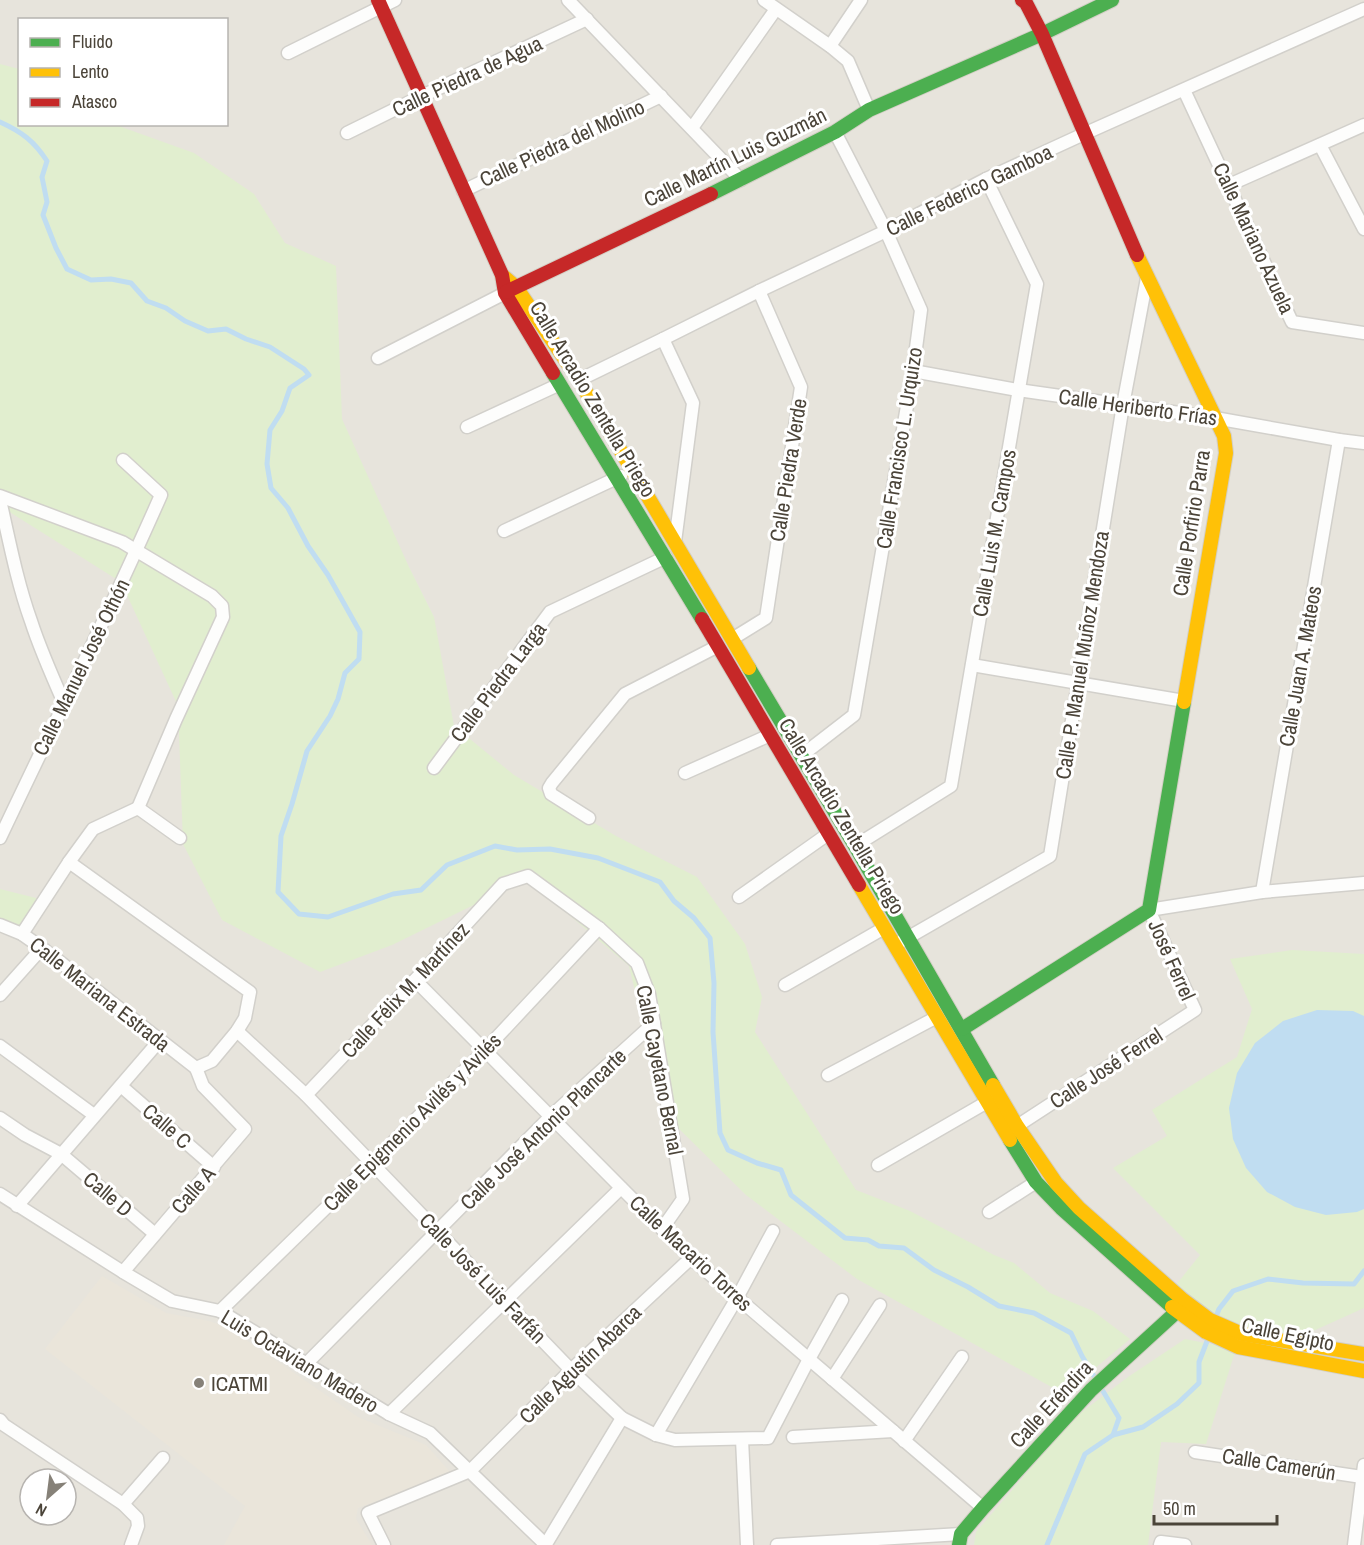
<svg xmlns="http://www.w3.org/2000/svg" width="1364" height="1545" font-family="'Archivo Narrow',sans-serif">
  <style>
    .residential { fill: #e7e4dc; fill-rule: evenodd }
    .education { fill: #eae5da }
    .green { fill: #e1eecf }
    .water { fill: #c0ddf1 }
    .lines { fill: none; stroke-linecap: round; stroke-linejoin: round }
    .stream { stroke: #c0ddf1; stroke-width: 5 }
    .street-casing { stroke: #d2d0cb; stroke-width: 15 }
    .fast-casing { stroke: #d3cfc5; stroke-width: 16 }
    .slow-casing { stroke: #d3cfc5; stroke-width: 16 }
    .jam-casing { stroke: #d3cfc5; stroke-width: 16 }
    .street { stroke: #fdfdfc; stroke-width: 12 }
    .fast { stroke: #4caf50; stroke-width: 14 }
    .slow { stroke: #ffc107; stroke-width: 14 }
    .jam { stroke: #c62828; stroke-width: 14 }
    .poi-dot { fill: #868178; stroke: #fff; stroke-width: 2 }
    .labels { text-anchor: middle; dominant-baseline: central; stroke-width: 6; stroke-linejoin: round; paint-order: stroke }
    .street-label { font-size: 21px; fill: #4b4439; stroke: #fff }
    .poi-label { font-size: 21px; fill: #4b4439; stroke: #fff; text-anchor: start }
  </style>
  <rect width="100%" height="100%" fill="#f4f2ee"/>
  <path class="residential" d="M0 0H1364V1545H0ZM20 20H226V124H20ZM30 1479H66V1515H30Z"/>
  <path class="education" d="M102 1276 166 1313 209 1321 229 1328 358 1417 426 1445 451 1473 358 1508 356 1519 372 1545H224L245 1506 45 1349Z"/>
  <g class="green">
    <path d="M0 64 19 69 20 124 116 125 194 153 254 194 285 243 336 266 342 419 409 567 434 617 454 726 514 775 616 836 697 877 745 944 762 997 755 1032 856 1190 910 1211 994 1255 1014 1263 1050 1293 1093 1311 1130 1339 1064 1394 857 1279 746 1195 665 1115 629 966 527 879 392 945 320 972 222 920 183 844 178 706 121 582 0 506Z"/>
    <path d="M0 889 44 900 22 932 0 922Z"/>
    <path d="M1292 950 1364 954V1308L1302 1336 1236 1325 1196 1306 1175 1286 1200 1255 1113 1168 1167 1136 1152 1110 1237 1057 1252 1009 1230 959Z"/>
    <path d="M1185 1339 1236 1349 1206 1444 1161 1442 1148 1545H974L976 1532 1074 1418 1128 1377Z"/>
  </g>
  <path class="water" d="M1317 1010 1353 1011 1364 1016V1209L1357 1212 1326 1215 1295 1207 1267 1192 1246 1168 1233 1139 1229 1108 1237 1073 1255 1043 1283 1021Z"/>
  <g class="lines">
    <g class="stream">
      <path d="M0 122C22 132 34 141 47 161L42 177 47 202 43 215 56 248 67 269 91 280 111 279 131 283 147 301 166 308 185 321 208 331 226 329 246 339 270 347 304 369 309 375 290 388 282 411 270 430 267 464 271 488 288 508 308 546 328 575 360 632 359 659 345 673 338 699 330 716 307 751 292 804 281 836 278 892 299 914 328 917 393 894 421 890 447 865 495 846 517 850 550 849 598 858 660 882 674 901 694 918 710 938 714 983 713 1032 720 1133 728 1150 757 1163 781 1170 791 1195 845 1238 868 1240 879 1246 904 1248 934 1270 968 1287 999 1306 1034 1313 1071 1333 1082 1356 1119 1418 1113 1435"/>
      <path d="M1215 1319 1219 1309 1233 1291 1268 1279 1303 1283 1354 1284 1364 1271"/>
      <path d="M1047 1545 1085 1454 1113 1435 1143 1427 1177 1404 1199 1383V1362L1209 1336"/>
    </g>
    <g class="street-casing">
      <g id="street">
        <path d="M568 0 741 180"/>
        <path d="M764 0 830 46 848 61 869 110"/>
        <path d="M830 46 861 0"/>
        <path d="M288 53 395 0"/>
        <path d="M1184 90 1292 322 1364 333"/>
        <path d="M692 128 776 9"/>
        <path d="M347 133 422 96 587 19"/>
        <path d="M1320 145 1364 229"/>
        <path d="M1229 185 1364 125"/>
        <path d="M463 191 661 96"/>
        <path d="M663 339 693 403 675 542"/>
        <path d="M378 358 505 293"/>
        <path d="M913 371 1018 390 1215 418 1339 440 1364 443"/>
        <path d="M579 380 663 339 759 291 886 231 986 179 1086 133 1364 9"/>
        <path d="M467 427 560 384"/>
        <path d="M0 496 122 542 212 596 222 606 223 617 176 719 138 808"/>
        <path d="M0 500C9 540 17 582 31 621 40 649 52 676 64 703"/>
        <path d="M504 531 621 476"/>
        <path d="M732 639 766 618 801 387 759 291"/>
        <path d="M972 665 1184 701"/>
        <path d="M801 756 854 715 913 371 921 310 886 231 835 132"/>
        <path d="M434 768 550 612 666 557"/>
        <path d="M685 773 770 735"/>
        <path d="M589 818 551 794 549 788 552 783 625 694 718 646"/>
        <path d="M0 838C54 724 110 611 161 495L123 460"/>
        <path d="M855 846 951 786 1037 284 986 179"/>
        <path d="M69 862 250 992 245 1018 237 1031 212 1061 196 1068"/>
        <path d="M1262 892 1339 440"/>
        <path d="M739 897 828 834"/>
        <path d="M0 925 22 934 42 948 196 1068"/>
        <path d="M22 934 69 862 93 829 138 808 180 838"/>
        <path d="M902 941 1050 856 1123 405 1147 278"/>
        <path d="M415 980 691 1258 983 1508"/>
        <path d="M785 985 884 928"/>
        <path d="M0 995 42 948"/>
        <path d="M237 1031 306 1095 571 1370 622 1418 656 1435 675 1440 768 1438 809 1359 842 1300"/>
        <path d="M0 1046 94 1115"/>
        <path d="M828 1075 937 1017"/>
        <path d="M121 1086 214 1167"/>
        <path d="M306 1095 415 980 503 884 528 876 599 928 637 963 649 994 683 1199 662 1229"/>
        <path d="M0 1118 25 1135 61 1154 155 1234"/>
        <path d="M1017 1126 1195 1010 1149 910 1262 892 1364 883"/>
        <path d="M878 1165 987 1102"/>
        <path d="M0 1194 123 1272 172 1301 220 1311 389 1414 430 1433 546 1545"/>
        <path d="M17 1206 160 1040"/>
        <path d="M989 1212 1036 1182"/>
        <path d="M123 1272 245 1129 203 1086 196 1068"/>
        <path d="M220 1311 372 1163 485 1050 599 928"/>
        <path d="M306 1364 551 1116 654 1023"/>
        <path d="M832 1379 880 1305"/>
        <path d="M389 1414 621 1188"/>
        <path d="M0 1420 4 1425 123 1504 137 1518 138 1526 131 1545"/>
        <path d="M656 1435 737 1298 773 1231"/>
        <path d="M793 1437 893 1431"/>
        <path d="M742 1439 747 1545"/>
        <path d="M904 1441 962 1357"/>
        <path d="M1195 1452 1362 1477"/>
        <path d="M123 1504 163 1458"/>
        <path d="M546 1544 622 1418"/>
        <path d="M384 1545 368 1513 470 1471 571 1370 691 1258"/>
        <path d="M777 1545 961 1534"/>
        <path d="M1160 1545 1161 1542 1185 1545"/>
        <path d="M1354 1545 1364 1465"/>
      </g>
    </g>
    <g class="fast-casing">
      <g id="fast">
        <path d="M711 194 835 132 869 110 1042 34 1112 0"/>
        <path d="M553 373 702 619"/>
        <path d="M749 668 855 846 993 1085"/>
        <path d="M962 1029 1149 910 1184 702"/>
        <path d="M1010 1140 1036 1182 1061 1208 1172 1307"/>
        <path d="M959 1545 961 1534 983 1508 1091 1390 1184 1305"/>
      </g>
    </g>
    <g class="slow-casing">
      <g id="slow">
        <path d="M1137 255 1224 436 1226 453 1184 702"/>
        <path d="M502 275 516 287 579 380 749 668"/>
        <path d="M859 885 1010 1140"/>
        <path d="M993 1085 1017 1126 1056 1183 1079 1208 1182 1299 1210 1320 1242 1334 1364 1354"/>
        <path d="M1172 1307 1206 1332 1238 1347 1364 1371"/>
      </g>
    </g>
    <g class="jam-casing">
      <g id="jam">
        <path d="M378 0 502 275 505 293 553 373"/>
        <path d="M1022 0 1026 3 1042 34 1137 255"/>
        <path d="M506 292 711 194"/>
        <path d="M702 619 859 885"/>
      </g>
    </g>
    <use href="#street" class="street"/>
    <use href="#fast" class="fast"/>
    <use href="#slow" class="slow"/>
    <use href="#jam" class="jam"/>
  </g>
  <circle class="poi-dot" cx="199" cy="1383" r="6"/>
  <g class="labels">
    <g class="street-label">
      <text transform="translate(467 76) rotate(-25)">Calle Piedra de Agua</text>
      <text transform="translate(562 143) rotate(-25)">Calle Piedra del Molino</text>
      <text transform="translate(735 157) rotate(-26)">Calle Martín Luis Guzmán</text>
      <text transform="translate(969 190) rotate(-26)">Calle Federico Gamboa</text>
      <text transform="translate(1254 238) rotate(65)">Calle Mariano Azuela</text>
      <text transform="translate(593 399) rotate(59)">Calle Arcadio Zentella Priego</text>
      <text transform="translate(1138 407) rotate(8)">Calle Heriberto Frías</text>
      <text transform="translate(899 448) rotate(-81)">Calle Francisco L. Urquizo</text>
      <text transform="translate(788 470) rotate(-81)">Calle Piedra Verde</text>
      <text transform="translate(1191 523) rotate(-81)">Calle Porfirio Parra</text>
      <text transform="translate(994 533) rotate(-80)">Calle Luis M. Campos</text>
      <text transform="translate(1082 655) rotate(-81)">Calle P. Manuel Muñoz Mendoza</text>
      <text transform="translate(1300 666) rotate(-80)">Calle Juan A. Mateos</text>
      <text transform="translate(81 667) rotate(-64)">Calle Manuel José Othón</text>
      <text transform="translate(498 682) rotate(-53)">Calle Piedra Larga</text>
      <text transform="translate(842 816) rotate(59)">Calle Arcadio Zentella Priego</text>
      <text transform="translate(1172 960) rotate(66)">José Ferrel</text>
      <text transform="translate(405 990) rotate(-47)">Calle Félix M. Martínez</text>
      <text transform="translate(100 994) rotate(38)">Calle Mariana Estrada</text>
      <text transform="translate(1106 1068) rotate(-33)">Calle José Ferrel</text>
      <text transform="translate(660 1070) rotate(79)">Calle Cayetano Bernal</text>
      <text transform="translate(412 1122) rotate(-45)">Calle Epigmenio Avilés y Avilés</text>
      <text transform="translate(167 1126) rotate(41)">Calle C</text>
      <text transform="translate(543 1129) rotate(-44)">Calle José Antonio Plancarte</text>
      <text transform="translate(193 1190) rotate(-49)">Calle A</text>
      <text transform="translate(108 1194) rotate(40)">Calle D</text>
      <text transform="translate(691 1253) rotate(43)">Calle Macario Torres</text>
      <text transform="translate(483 1278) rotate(46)">Calle José Luis Farfán</text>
      <text transform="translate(1288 1334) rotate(12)">Calle Egipto</text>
      <text transform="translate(300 1361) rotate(31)">Luis Octaviano Madero</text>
      <text transform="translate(580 1364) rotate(-44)">Calle Agustín Abarca</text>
      <text transform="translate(1051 1404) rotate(-47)">Calle Eréndira</text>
      <text transform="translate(1279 1464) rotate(9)">Calle Camerún</text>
    </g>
    <g class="poi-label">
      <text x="211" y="1383">ICATMI</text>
    </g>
  </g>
  <rect x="18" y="18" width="210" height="108" fill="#ffffff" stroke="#b7b4b0" stroke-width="1.5"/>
  <rect x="30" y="38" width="30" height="9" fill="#4caf50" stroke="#b7b4b0" stroke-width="1.5"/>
  <text x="72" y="48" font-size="18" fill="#4b4439">Fluido</text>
  <rect x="30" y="68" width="30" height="9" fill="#ffc107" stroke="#b7b4b0" stroke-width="1.5"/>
  <text x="72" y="78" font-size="18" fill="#4b4439">Lento</text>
  <rect x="30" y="98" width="30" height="9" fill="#c62828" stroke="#b7b4b0" stroke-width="1.5"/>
  <text x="72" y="108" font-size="18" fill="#4b4439">Atasco</text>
  <g transform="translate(48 1497) rotate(208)"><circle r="28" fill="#ffffff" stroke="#b7b4b0" stroke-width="1.5"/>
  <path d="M0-4.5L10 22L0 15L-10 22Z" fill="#868178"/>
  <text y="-9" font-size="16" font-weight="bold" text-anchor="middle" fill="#4b4439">N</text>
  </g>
  <path d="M1154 1515v9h123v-9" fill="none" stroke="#4b4439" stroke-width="3"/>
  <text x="1163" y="1515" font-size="18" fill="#4b4439" stroke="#ffffff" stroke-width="4.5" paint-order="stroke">50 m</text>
</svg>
